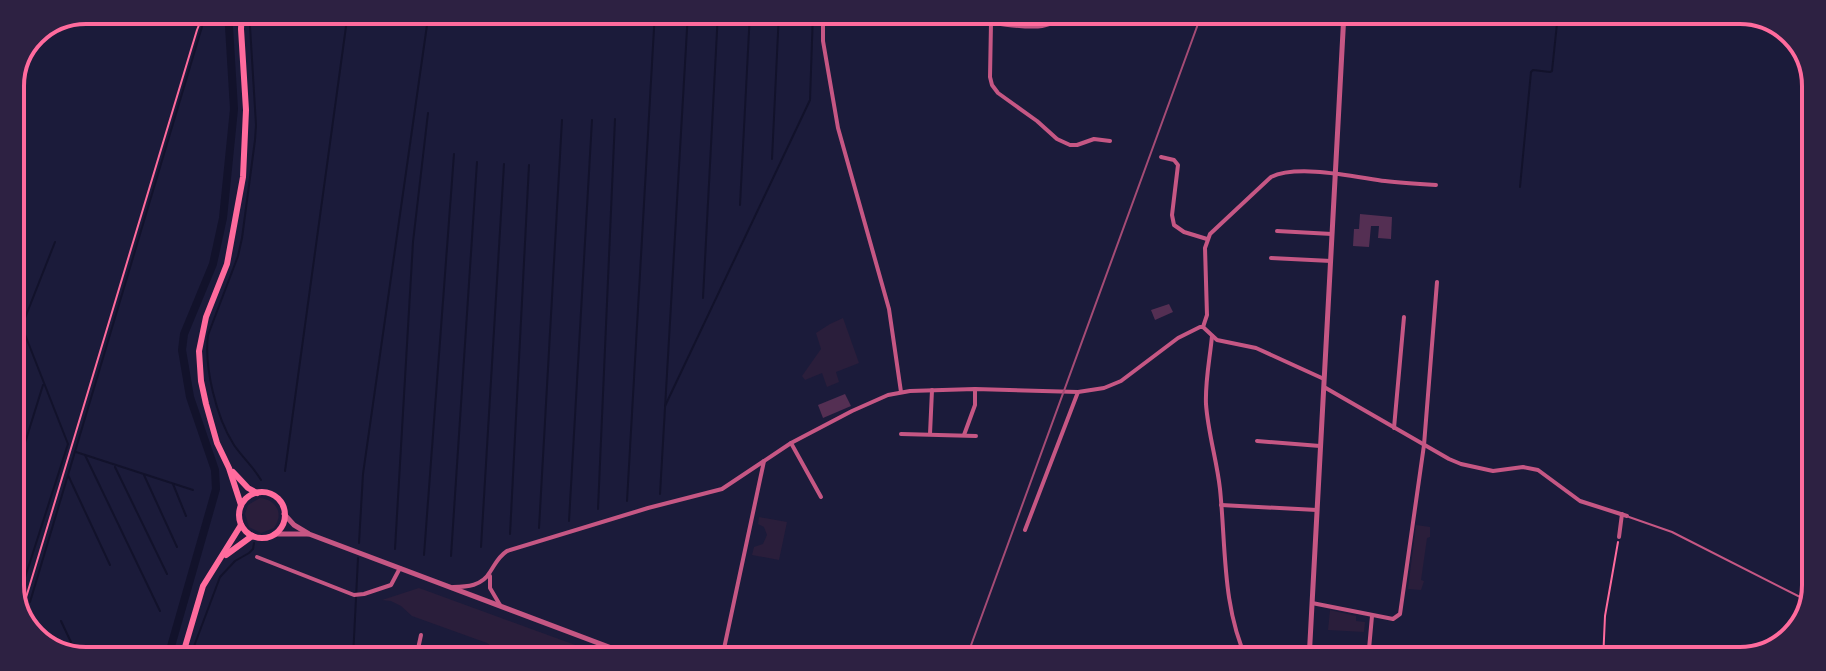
<svg xmlns="http://www.w3.org/2000/svg" width="1826" height="671" font-family="Roboto,sans-serif">
  <style>
    .green { fill: #2a1e3b }
    .lines { fill: none; stroke-linecap: round; stroke-linejoin: round }
    .stream { stroke: #12122b; stroke-width: 2 }
    .canal { stroke: #12122b; stroke-width: 8 }
    .building { fill: #542f53 }
    .path { stroke: #ff6b9d; stroke-width: 2 }
    .service { stroke: #c65784; stroke-width: 2 }
    .minor { stroke: #c65784; stroke-width: 4 }
    .tertiary { stroke: #c65784; stroke-width: 5 }
    .primary { stroke: #ff6b9d; stroke-width: 6 }
    .rail { stroke: #a44b75; stroke-width: 2 }
    .rim { fill: none; stroke: #ff6b9d; stroke-width: 4 }
  </style>
  <rect width="100%" height="100%" fill="#1b1b3a"/>
  <g class="green">
    <path d="M843 318 859 363 836 372 839 382 827 387 822 373 805 380 802 376 821 349 816 333 830 324Z"/>
    <path d="M260 498C277 500 284 514 274 528L261 533 249 527 245 514 248 505Z"/>
    <path d="M759 517 787 522 779 560 752 555 754 547 763 544 767 535 764 527 758 524Z"/>
    <path d="M1416 525 1430 527V537L1427 538 1421 580 1424 581 1421 590 1408 589Z"/>
    <path d="M419 588 611 658H507L487 643 412 616 401 606 391 601 382 600Z"/>
    <path d="M1330 610 1356 616V621L1365 622 1364 632 1328 630Z"/>
  </g>
  <g class="lines">
    <g class="stream">
      <path d="M249 10 256 125 255 140 242 238 238 256 208 335C204 367 216 417 234 445 242 457 253 466 261 480"/>
      <path d="M772 159 779 12"/>
      <path d="M1520 187 1531 72 1533 70 1550 72 1552 71 1558 14"/>
      <path d="M740 205 750 12"/>
      <path d="M703 298 718 12"/>
      <path d="M10 356 55 242"/>
      <path d="M665 406 810 100 813 12"/>
      <path d="M76 452 193 490"/>
      <path d="M85 455 160 611"/>
      <path d="M115 467 167 574"/>
      <path d="M285 471 348 12"/>
      <path d="M68 475 110 565"/>
      <path d="M144 475 177 547"/>
      <path d="M173 484 186 516"/>
      <path d="M10 491 43 385"/>
      <path d="M660 494 688 12"/>
      <path d="M627 501 655 11"/>
      <path d="M598 509 615 119"/>
      <path d="M569 521 592 120"/>
      <path d="M539 528 562 120"/>
      <path d="M510 534 529 165"/>
      <path d="M359 543 363 474 429 11"/>
      <path d="M481 547 504 164"/>
      <path d="M395 549 413 242 428 113"/>
      <path d="M424 555 454 154"/>
      <path d="M451 556 477 162"/>
      <path d="M21 590 68 444 22 327"/>
      <path d="M30 602 204 20 206 17 211 15"/>
      <path d="M61 621 78 657"/>
      <path d="M23 625 26 614"/>
      <path d="M190 657 220 577 235 561 249 553 253 549 254 543"/>
      <path d="M353 658 358 558"/>
    </g>
    <path class="canal" d="M168 657 216 489 215 470 190 397 182 350 184 334 213 264 223 218 234 109 228 10"/>
  </g>
  <g class="building">
    <path d="M1360 214 1392 217 1391 239 1378 238 1379 226H1371L1369 247 1353 246 1354 229H1359Z"/>
    <path d="M1169 304 1173 312 1155 320 1151 310Z"/>
    <path d="M845 394 851 406 823 418 818 405Z"/>
  </g>
  <g class="lines">
    <g class="path">
      <path d="M25 601 197 30 205 10"/>
      <path d="M1603 661 1605 616 1618 542"/>
    </g>
    <path class="service" d="M1629 517 1672 532 1812 603"/>
    <g class="minor">
      <path d="M823 12V41L838 128 889 309 901 392"/>
      <path d="M942 12C959 19 1024 29 1042 26 1052 24 1058 21 1062 12"/>
      <path d="M991 23 990 77 992 85 998 93 1037 121 1057 139 1070 145H1077L1094 139 1110 141"/>
      <path d="M1161 157 1174 160 1178 165 1172 215 1174 225 1184 232 1207 239"/>
      <path d="M1277 231 1332 234"/>
      <path d="M1271 258 1331 261"/>
      <path d="M1203 327 1207 315 1205 248 1210 234 1271 177C1298 164 1355 177 1385 181 1402 183 1419 184 1436 185"/>
      <path d="M1212 336C1210 358 1205 381 1206 404 1208 433 1217 461 1220 489 1226 547 1222 606 1247 660"/>
      <path d="M1324 387 1449 459 1461 464 1493 471 1523 467 1538 470 1580 501 1627 516"/>
      <path d="M1394 428 1404 317"/>
      <path d="M901 434 976 436"/>
      <path d="M930 434 932 390"/>
      <path d="M964 435 975 405V389"/>
      <path d="M1257 441 1320 446"/>
      <path d="M791 443 821 497"/>
      <path d="M1221 505 1317 510"/>
      <path d="M1025 530 1078 392"/>
      <path d="M1619 537 1622 514"/>
      <path d="M257 557 354 595 364 594 391 585 400 568"/>
      <path d="M490 576V588L500 605"/>
      <path d="M453 587C467 587 482 586 490 572 496 563 498 557 507 551L648 508 722 489 791 443 852 411 888 395 910 391 975 389 1078 392 1104 388 1121 381 1178 338 1200 327H1203L1217 340 1256 348 1324 379"/>
      <path d="M1312 603 1393 619 1400 614 1424 445 1437 282"/>
      <path d="M19 613 23 606"/>
      <path d="M416 658 421 635"/>
      <path d="M722 658 764 461"/>
      <path d="M1368 660 1372 616"/>
    </g>
    <g class="tertiary">
      <path d="M284 514 294 525 309 534 638 658"/>
      <path d="M274 534H308"/>
      <path d="M1309 660 1344 13"/>
    </g>
    <g class="primary">
      <path d="M233 472 248 488 257 493"/>
      <circle cx="262" cy="515" r="23"/>
      <path d="M241 505 229 468 217 443 206 404 201 381 199 351 206 317 227 264 243 177 246 110 241 29 242 10"/>
      <path d="M226 555 252 536"/>
      <path d="M182 657 203 586 241 525"/>
    </g>
    <path class="rail" d="M966 659 1202 13"/>
  </g>
  <path d="M0 0H1826V671H0ZM86 24H1740A62 62 0 0 1 1802 86V585A62 62 0 0 1 1740 647H86A62 62 0 0 1 24 585V86A62 62 0 0 1 86 24Z" fill="#2d2142" fill-rule="evenodd"/>
  <path class="rim" d="M86 24H1740A62 62 0 0 1 1802 86V585A62 62 0 0 1 1740 647H86A62 62 0 0 1 24 585V86A62 62 0 0 1 86 24Z"/>
</svg>
